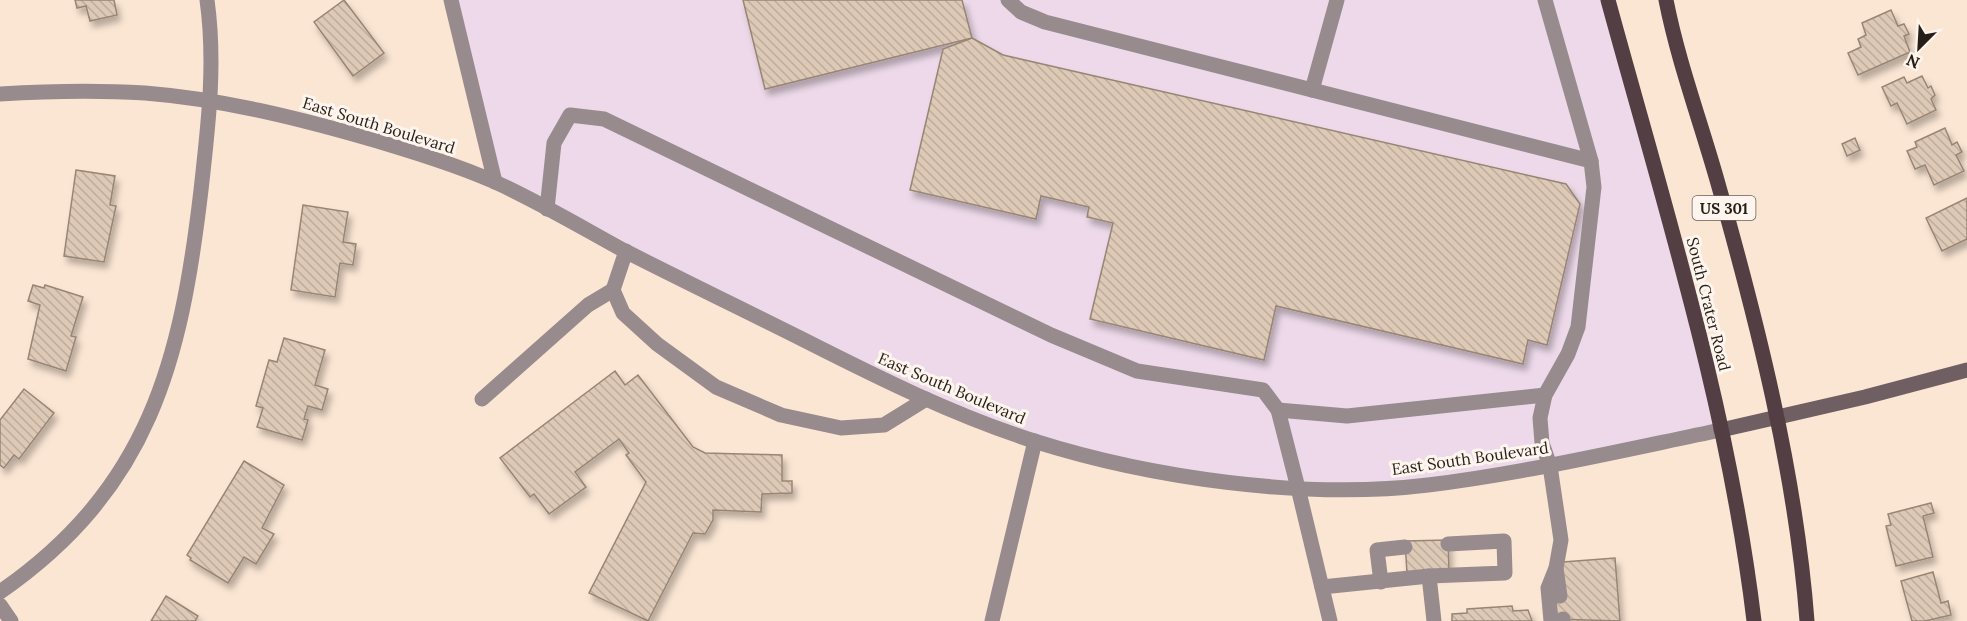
<svg xmlns="http://www.w3.org/2000/svg" width="1967" height="621" font-family="Lora,serif">
  <style>
    .commercial { fill: #edd9e9 }
    .building { fill: url(#building-back-hatch); stroke: #988574; stroke-width: 1.5; filter: url(#shadow) }
    .lines { fill: none; stroke-linecap: round; stroke-linejoin: round }
    .lane { stroke: #978b8d; stroke-width: 15 }
    .street { stroke: #978b8d; stroke-width: 15 }
    .secondary { stroke: #6f5e62; stroke-width: 15 }
    .primary { stroke: #533f43; stroke-width: 15 }
    .labels { text-anchor: middle; dominant-baseline: central; stroke-width: 6; stroke-linejoin: round; paint-order: stroke }
    .shield { fill: #fef6ee; stroke: #676058; stroke-width: 1.5 }
    .shield-label { font-size: 15px; font-weight: bold; fill: #261f18 }
    .street-label { font-size: 16px; fill: #261f18; stroke: #fef6ee }
  </style>
  <defs>
    <pattern id="building-back-hatch" width="6" height="6" patternUnits="userSpaceOnUse" patternTransform="scale(1.5)"><rect width="6" height="6" fill="#ddc9b6"/><path d="M-1 5l2 2M0 0l6 6M5-1l2 2" fill="none" stroke="#beac9c"/></pattern>
    <filter id="shadow"><feDropShadow dx="3.5" dy="6" stdDeviation="3" flood-color="#0004"/></filter>
  </defs>
  <rect width="100%" height="100%" fill="#fbe6d3"/>
  <path class="commercial" d="M448 0H1602L1721 430 1426 486 1359 490 1188 476 965 416 495 182Z"/>
  <g class="building">
    <path d="M75 0H114L117 15 90 21 86 6 77 8Z"/>
    <path d="M344 0 384 53 353 76 314 22Z"/>
    <path d="M743 0H962L972 38 765 89Z"/>
    <path d="M1891 10 1898 26 1904 24 1909 34 1904 36 1910 52 1858 75 1848 53 1861 47 1858 39 1866 35 1862 23Z"/>
    <path d="M972 38 1003 55 1566 184 1580 204 1547 345 1528 340 1523 364 1276 306 1264 360 1090 319 1113 223 1087 217 1089 207 1041 196 1036 219 910 190 943 49Z"/>
    <path d="M1922 76 1928 88 1931 86 1935 95 1931 99 1936 110 1907 124 1897 103 1891 106 1882 87 1904 77 1907 83Z"/>
    <path d="M1945 128 1952 145 1957 142 1962 152 1956 155 1964 171 1934 185 1925 165 1915 169 1907 151 1917 147 1915 142Z"/>
    <path d="M1855 138 1860 150 1847 156 1842 144Z"/>
    <path d="M76 170 115 176 110 205 116 206 104 262 64 256Z"/>
    <path d="M1967 198V239L1942 251 1926 218Z"/>
    <path d="M303 205 348 212 343 242 356 244 353 265 340 263 335 297 291 290Z"/>
    <path d="M33 285 44 288 45 285 83 297 71 336 76 337 66 371 28 359 40 305 28 301Z"/>
    <path d="M284 338 325 350 315 385 328 389 322 410 308 406 304 419 308 420 302 440 257 427 263 408 256 406 269 360 277 362Z"/>
    <path d="M615 371 625 385 638 375 693 447 705 453 782 455V481H792V493L762 494 761 512 713 510V520L705 534 693 533 648 621 589 593 646 482 626 455 629 453 619 439 575 472 586 487 549 514 534 494 530 497 500 458Z"/>
    <path d="M24 389 54 413 19 459 14 455 4 468 0 465V420Z"/>
    <path d="M244 461 284 485 262 528 274 534 256 564 244 557 228 583 190 560 191 558 187 555Z"/>
    <path d="M1931 503 1934 513 1923 516 1933 557 1896 566 1886 526 1891 525 1888 514Z"/>
    <path d="M1448 540 1449 571 1407 573 1405 541Z"/>
    <path d="M1615 558 1620 621 1553 619 1563 562Z"/>
    <path d="M1933 572 1941 603 1948 601 1951 615 1925 621H1912L1901 581Z"/>
    <path d="M166 596 198 616 195 621H151Z"/>
    <path d="M1512 606 1513 611 1528 610 1532 621H1452V614L1467 613V609Z"/>
  </g>
  <g class="lines">
    <g class="lane">
      <path d="M1008 0 1021 12 1045 22 1591 161 1594 187 1578 327 1568 354 1545 395 1540 418 1542 443 1550 466 1561 540 1556 568 1548 588 1551 621"/>
      <path d="M1545 0 1591 161"/>
      <path d="M1312 90 1337 0"/>
      <path d="M547 209 554 143 570 115 604 119 1051 335 1137 371 1263 390 1278 410 1298 488"/>
      <path d="M626 251 613 290 623 313 657 344 716 387 781 415 841 428 884 425 926 399"/>
      <path d="M482 399 588 305 613 290"/>
      <path d="M1278 410 1347 416 1545 395"/>
      <path d="M1556 568 1560 596"/>
      <path d="M1429 576 1434 621"/>
      <path d="M1381 582 1377 550 1405 547"/>
      <path d="M1322 587 1429 576 1505 573 1504 541 1448 544"/>
      <path d="M1563 619V621"/>
      <path d="M992 621 1035 441"/>
    </g>
    <g class="street">
      <path d="M451 0 495 182"/>
      <path d="M0 94C48 91 97 90 145 93 220 99 294 117 367 138 410 151 454 164 495 182 539 202 581 227 623 250 682 280 742 309 802 339 877 377 953 415 1034 441 1151 478 1305 500 1428 485 1526 473 1624 450 1721 430"/>
      <path d="M1298 488 1330 621"/>
      <path d="M0 592C150 488 181 361 201 190 208 127 216 64 207 0"/>
      <path d="M0 605 11 621"/>
    </g>
    <path class="secondary" d="M1721 430 1865 397 1967 370"/>
    <g class="primary">
      <path d="M1608 0C1664 205 1729 410 1754 621"/>
      <path d="M1666 0C1678 61 1700 120 1717 180 1757 321 1796 474 1807 621"/>
    </g>
  </g>
  <g class="labels">
    <rect class="shield" x="1692.5" y="196" width="63" height="24" rx="4.5"/>
    <g class="shield-label">
      <text x="1724" y="208">US 301</text>
    </g>
    <g class="street-label">
      <text transform="translate(379 125) rotate(17)">East South Boulevard</text>
      <text transform="translate(1709 304) rotate(76)">South Crater Road</text>
      <text transform="translate(952 388) rotate(23)">East South Boulevard</text>
      <text transform="translate(1470 458) rotate(-8)">East South Boulevard</text>
    </g>
  </g>
  <g transform="translate(1919 48) rotate(204)" stroke="#fef6ee" stroke-width="4.5" paint-order="stroke">
  <path d="M0-4.5L10 22L0 15L-10 22Z" fill="#261f18"/>
  <text y="-9" font-size="16" font-weight="bold" text-anchor="middle" fill="#261f18">N</text>
  </g>
</svg>
